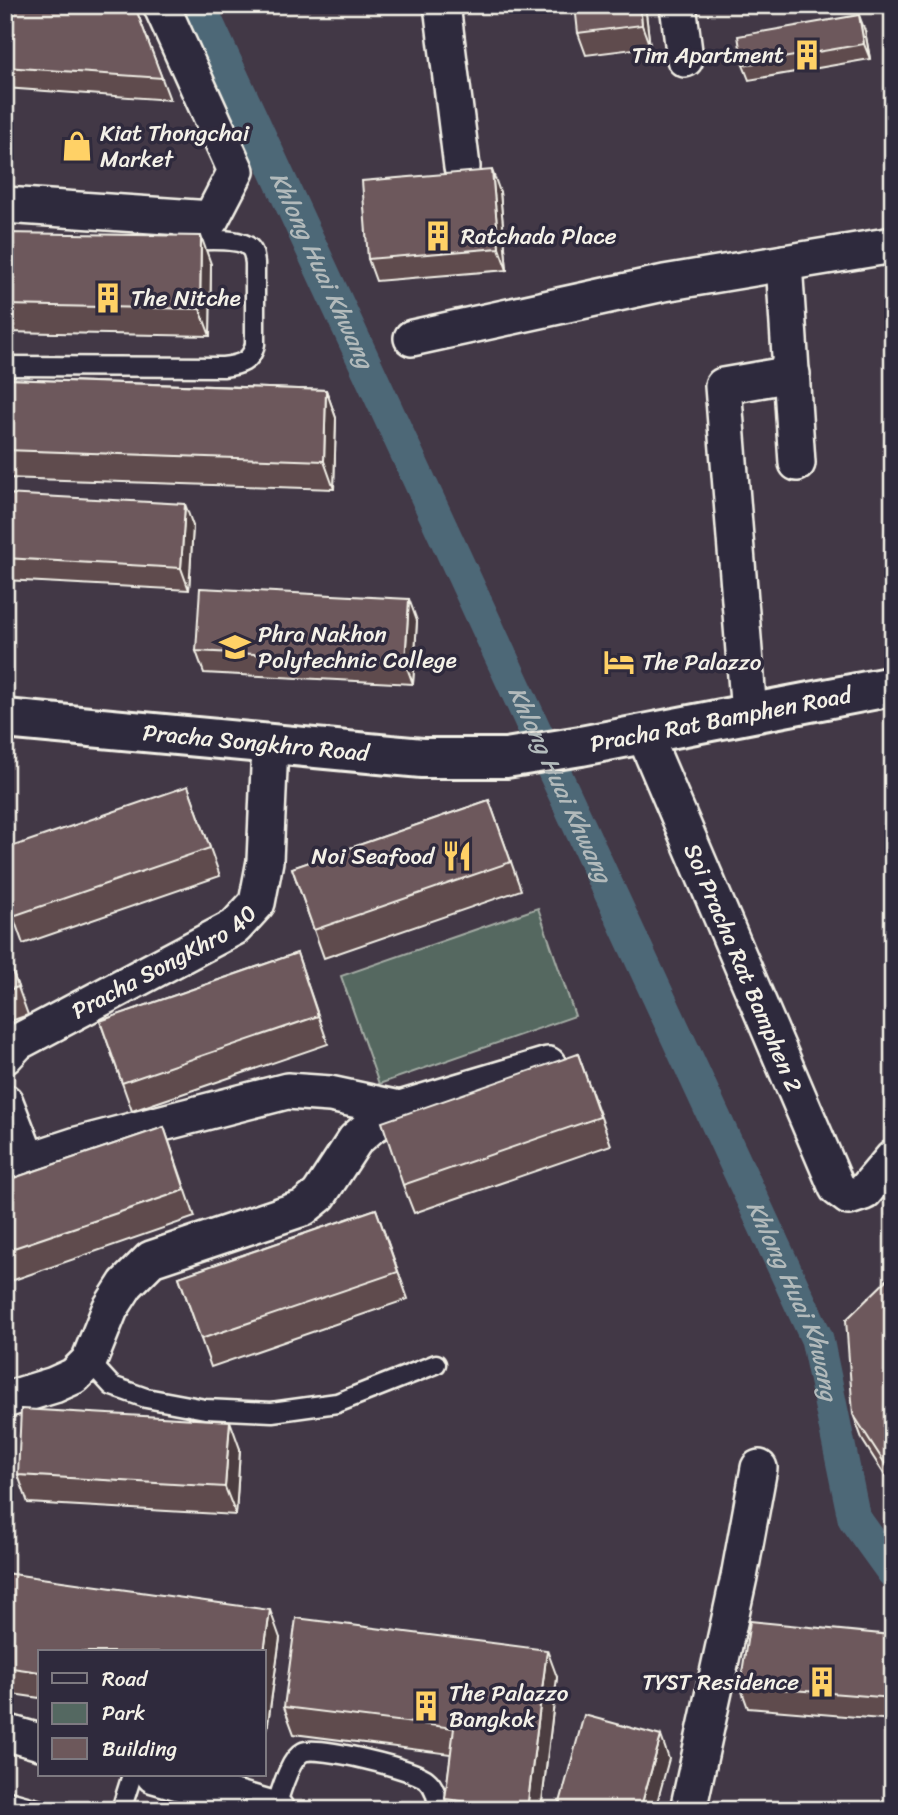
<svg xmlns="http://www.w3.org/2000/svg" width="898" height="1815" font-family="Sriracha,sans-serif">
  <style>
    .green { fill: #546861; stroke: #a4aca4; stroke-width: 2 }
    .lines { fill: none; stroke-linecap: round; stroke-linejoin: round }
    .canal { stroke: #4e6777; stroke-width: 33 }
    .service-casing { stroke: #f4f1e8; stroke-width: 23 }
    .minor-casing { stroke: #f4f1e8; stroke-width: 40 }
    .secondary-casing { stroke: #f4f1e8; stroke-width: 44 }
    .service { stroke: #2f2a3d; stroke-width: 18 }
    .minor { stroke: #2f2a3d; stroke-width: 35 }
    .secondary { stroke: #2f2a3d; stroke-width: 38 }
    .wall { fill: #5e4c4e; stroke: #f4f1e8; stroke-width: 2 }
    .shaded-wall { fill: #4c3e40; stroke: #f4f1e8; stroke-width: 2 }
    .building { fill: #6d585b; stroke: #f4f1e8; stroke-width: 2 }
    .labels { text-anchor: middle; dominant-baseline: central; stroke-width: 7; stroke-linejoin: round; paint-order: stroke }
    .poi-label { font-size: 23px; fill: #f4f1e8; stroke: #2f2a3d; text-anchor: start }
    .street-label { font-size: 23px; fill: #f4f1e8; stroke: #2f2a3d }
    .water-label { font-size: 24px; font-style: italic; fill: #b2babb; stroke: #2f2a3d }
  </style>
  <rect width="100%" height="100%" fill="#423846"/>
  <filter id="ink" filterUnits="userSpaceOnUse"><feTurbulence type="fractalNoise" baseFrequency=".0143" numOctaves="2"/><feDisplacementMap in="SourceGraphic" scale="14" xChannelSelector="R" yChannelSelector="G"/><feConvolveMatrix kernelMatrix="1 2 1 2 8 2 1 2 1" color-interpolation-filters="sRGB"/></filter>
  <g filter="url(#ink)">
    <path class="green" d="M538 908 575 1016 379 1084 341 976Z"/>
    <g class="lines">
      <path class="canal" id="s1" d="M199 5 817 1339 854 1518 893 1572"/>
      <g class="service-casing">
        <g id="service">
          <path d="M5 366 223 367C239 365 252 362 255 344V263C254 257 254 251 249 247 237 236 197 241 180 241"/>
          <path d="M89 1361 112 1386 146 1398 205 1409 272 1412 337 1403 436 1364"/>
          <path d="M5 1800 41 1810"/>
          <path d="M275 1809C280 1795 289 1759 303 1752 317 1745 414 1769 427 1780 436 1787 437 1800 439 1810"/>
          <path d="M121 1810 132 1775"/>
        </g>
      </g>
      <g class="minor-casing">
        <g id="minor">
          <path d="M442 5 462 167"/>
          <path d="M678 5 685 59"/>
          <path d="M5 205 211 219 236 171 161 5"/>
          <path d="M784 263 797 463"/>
          <path d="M412 338 664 283 893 245"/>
          <path d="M749 714 723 386 792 374"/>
          <path id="s2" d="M644 734 837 1188 849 1197 864 1192 893 1158"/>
          <path id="s3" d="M5 1056 18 1042 235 927 257 903 265 861 270 745"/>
          <path d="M5 1102 28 1161"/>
          <path d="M5 1172 28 1161 77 1145 287 1091 330 1094 400 1109"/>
          <path d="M5 1400 54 1385 74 1376 89 1361 110 1309 126 1284 151 1259 303 1208 319 1195 355 1140 371 1126 400 1109 548 1065"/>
          <path d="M5 1732 40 1742"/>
          <path d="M154 1775 276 1810"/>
          <path d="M688 1810 739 1577 759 1468"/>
        </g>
      </g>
      <g class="secondary-casing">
        <g id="secondary">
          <path id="s4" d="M5 719 422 758H506L581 746 893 686"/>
        </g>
      </g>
      <use href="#service" class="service"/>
      <use href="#minor" class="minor"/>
      <use href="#secondary" class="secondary"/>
    </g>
    <g class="wall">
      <path d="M5 5 137 12 170 100 5 88Z"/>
      <path d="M645 5 650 47 586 55 578 33Z"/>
      <path d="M865 31 870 59 749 80 743 65Z"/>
      <path d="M500 192 507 270 376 281 368 259Z"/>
      <path d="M5 233 211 264 210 336 5 332Z"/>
      <path d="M5 379 326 390 336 418 334 489 5 478Z"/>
      <path d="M5 494 193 526 189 590 5 580Z"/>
      <path d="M417 621 413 684 204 673 196 651Z"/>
      <path d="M188 786 220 876 23 944 5 894Z"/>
      <path d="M489 800 521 890 324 958 292 868Z"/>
      <path d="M5 951 28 1015 5 1023Z"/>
      <path d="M297 953 328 1044 132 1111 100 1021Z"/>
      <path d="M578 1054 611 1145 414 1213 403 1185Z"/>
      <path d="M164 1127 195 1217 5 1283V1181Z"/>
      <path d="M376 1209 408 1299 211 1367 179 1277Z"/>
      <path d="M893 1274V1488L863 1441 853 1414Z"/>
      <path d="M240 1449 236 1515 28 1503 18 1475Z"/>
      <path d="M5 1573 280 1638 267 1730 264 1729V1652H40V1698L5 1693Z"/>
      <path d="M893 1640V1720L748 1708 740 1686Z"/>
      <path d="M557 1677 541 1810H449L445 1799 451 1754 294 1734 284 1707Z"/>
    </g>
    <g class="shaded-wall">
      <path d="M640 5H645L650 47 642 25Z"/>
      <path d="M859 15 865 31 870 59 864 44Z"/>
      <path d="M492 170 500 192 507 270 499 248Z"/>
      <path d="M201 236 211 264 210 336 200 309Z"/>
      <path d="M326 390 336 418 334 489 324 461Z"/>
      <path d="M185 504 193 526 189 590 181 568Z"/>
      <path d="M409 599 417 621 413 684 405 662Z"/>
      <path d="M230 1421 240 1449 236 1515 225 1487Z"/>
      <path d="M5 1507 7 1511 5 1537Z"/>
      <path d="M270 1610 280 1638 267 1730 264 1721V1652Z"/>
      <path d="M891 1635 893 1640V1678L888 1665Z"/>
      <path d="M547 1650 557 1677 541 1810H527Z"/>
      <path d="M661 1736 669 1759 655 1810H640Z"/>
    </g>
    <g class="building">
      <path d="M5 5H35L137 12 162 78 5 67Z"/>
      <path d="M575 5H640L642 25 578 33Z"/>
      <path d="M859 15 864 44 743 65 738 36Z"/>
      <path d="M492 170 499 248 368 259 362 181Z"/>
      <path d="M5 233 201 236 200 309 5 305Z"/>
      <path d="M5 379 326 390 324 461 5 450Z"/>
      <path d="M5 494 185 504 181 568 5 558Z"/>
      <path d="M200 588 409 599 405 662 196 651Z"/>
      <path d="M188 786 210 848 13 916 5 894V849Z"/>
      <path d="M489 800 511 862 314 930 292 868Z"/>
      <path d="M5 952 18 987 5 991Z"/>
      <path d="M297 953 318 1016 122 1083 100 1021Z"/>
      <path d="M578 1054 600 1117 403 1185 382 1122Z"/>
      <path d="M164 1127 185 1190 5 1251V1181Z"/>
      <path d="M376 1209 398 1272 201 1339 179 1277Z"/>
      <path d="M893 1274V1476L853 1414 846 1320Z"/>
      <path d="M21 1409 230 1421 225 1487 18 1475Z"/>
      <path d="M5 1573 270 1610 264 1652H40V1672L5 1667Z"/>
      <path d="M296 1618 547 1650 527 1809 445 1799 454 1728 284 1707Z"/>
      <path d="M750 1621 891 1635 888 1665 893 1666V1698L740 1686Z"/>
      <path d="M584 1715 661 1736 640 1810H558Z"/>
    </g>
  </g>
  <defs>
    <g id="building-bare" transform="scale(2.415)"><path d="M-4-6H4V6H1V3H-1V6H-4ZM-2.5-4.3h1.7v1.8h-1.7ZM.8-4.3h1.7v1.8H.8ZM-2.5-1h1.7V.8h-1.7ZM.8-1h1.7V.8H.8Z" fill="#ffd166" stroke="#2f2a3d" stroke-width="2.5" paint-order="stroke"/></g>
    <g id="shop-bare" transform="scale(2.415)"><path d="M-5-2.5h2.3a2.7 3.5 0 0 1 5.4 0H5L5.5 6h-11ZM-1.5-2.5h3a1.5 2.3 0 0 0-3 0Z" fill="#ffd166" stroke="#2f2a3d" stroke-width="2.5" paint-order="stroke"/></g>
    <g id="university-bare" transform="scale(2.415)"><path d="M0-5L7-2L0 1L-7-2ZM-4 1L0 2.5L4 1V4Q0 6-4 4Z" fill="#ffd166" stroke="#2f2a3d" stroke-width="2.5" paint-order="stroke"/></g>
    <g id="hotel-bare" transform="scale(2.415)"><path d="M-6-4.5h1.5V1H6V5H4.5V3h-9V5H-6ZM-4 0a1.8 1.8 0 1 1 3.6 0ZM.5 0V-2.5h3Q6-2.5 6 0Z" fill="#ffd166" stroke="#2f2a3d" stroke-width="2.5" paint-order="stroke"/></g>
    <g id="restaurant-bare" transform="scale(2.415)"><path d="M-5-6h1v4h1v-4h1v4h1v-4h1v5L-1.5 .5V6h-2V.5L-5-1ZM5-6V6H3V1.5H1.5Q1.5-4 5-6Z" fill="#ffd166" stroke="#2f2a3d" stroke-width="2.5" paint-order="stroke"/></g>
  </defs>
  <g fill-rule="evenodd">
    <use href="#building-bare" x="807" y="55"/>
    <use href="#shop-bare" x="77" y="146"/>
    <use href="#building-bare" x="438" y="236"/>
    <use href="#building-bare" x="108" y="298"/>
    <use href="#university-bare" x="235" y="647"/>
    <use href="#hotel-bare" x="619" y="662"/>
    <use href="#restaurant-bare" x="457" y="856"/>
    <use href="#building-bare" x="822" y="1682"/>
    <use href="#building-bare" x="426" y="1706"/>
  </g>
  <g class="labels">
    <g class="poi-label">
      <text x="784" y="55" text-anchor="end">Tim Apartment</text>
      <text x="100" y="133">Kiat Thongchai<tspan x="100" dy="26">Market</tspan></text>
      <text x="461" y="236">Ratchada Place</text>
      <text x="131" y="298">The Nitche</text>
      <text x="258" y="634">Phra Nakhon<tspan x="258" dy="26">Polytechnic College</tspan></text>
      <text x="642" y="662">The Palazzo</text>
      <text x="434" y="856" text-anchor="end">Noi Seafood</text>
      <text x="799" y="1682" text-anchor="end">TYST Residence</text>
      <text x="449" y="1693">The Palazzo<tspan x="449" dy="26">Bangkok</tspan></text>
    </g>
    <g class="street-label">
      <text stroke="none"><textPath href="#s4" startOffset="721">Pracha Rat Bamphen Road</textPath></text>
      <text stroke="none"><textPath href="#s4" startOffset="252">Pracha Songkhro Road</textPath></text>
      <text stroke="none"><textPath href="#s3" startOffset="186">Pracha SongKhro 40</textPath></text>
      <text stroke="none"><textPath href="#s2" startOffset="254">Soi Pracha Rat Bamphen 2</textPath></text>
    </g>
    <g class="water-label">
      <text stroke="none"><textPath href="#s1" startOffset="292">Khlong Huai Khwang</textPath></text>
      <text stroke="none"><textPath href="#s1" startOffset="859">Khlong Huai Khwang</textPath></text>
      <text stroke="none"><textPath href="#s1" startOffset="1426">Khlong Huai Khwang</textPath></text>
    </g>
  </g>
  <rect width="898" height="1815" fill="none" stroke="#2f2a3d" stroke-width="28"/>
  <rect x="14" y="14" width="870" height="1787" fill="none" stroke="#f4f1e8" stroke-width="2.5" filter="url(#ink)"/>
  <rect x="38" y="1650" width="228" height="126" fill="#2f2a3d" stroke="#7e7a81" stroke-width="2"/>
  <rect x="52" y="1673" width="35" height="10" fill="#2f2a3d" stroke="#7e7a81" stroke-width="2"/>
  <text x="102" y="1686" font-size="21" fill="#f4f1e8">Road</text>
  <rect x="52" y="1703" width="35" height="21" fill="#546861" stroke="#7e7a81" stroke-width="2"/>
  <text x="102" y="1720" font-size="21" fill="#f4f1e8">Park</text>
  <rect x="52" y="1738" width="35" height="21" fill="#6d585b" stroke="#7e7a81" stroke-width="2"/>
  <text x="102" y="1756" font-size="21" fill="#f4f1e8">Building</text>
</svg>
